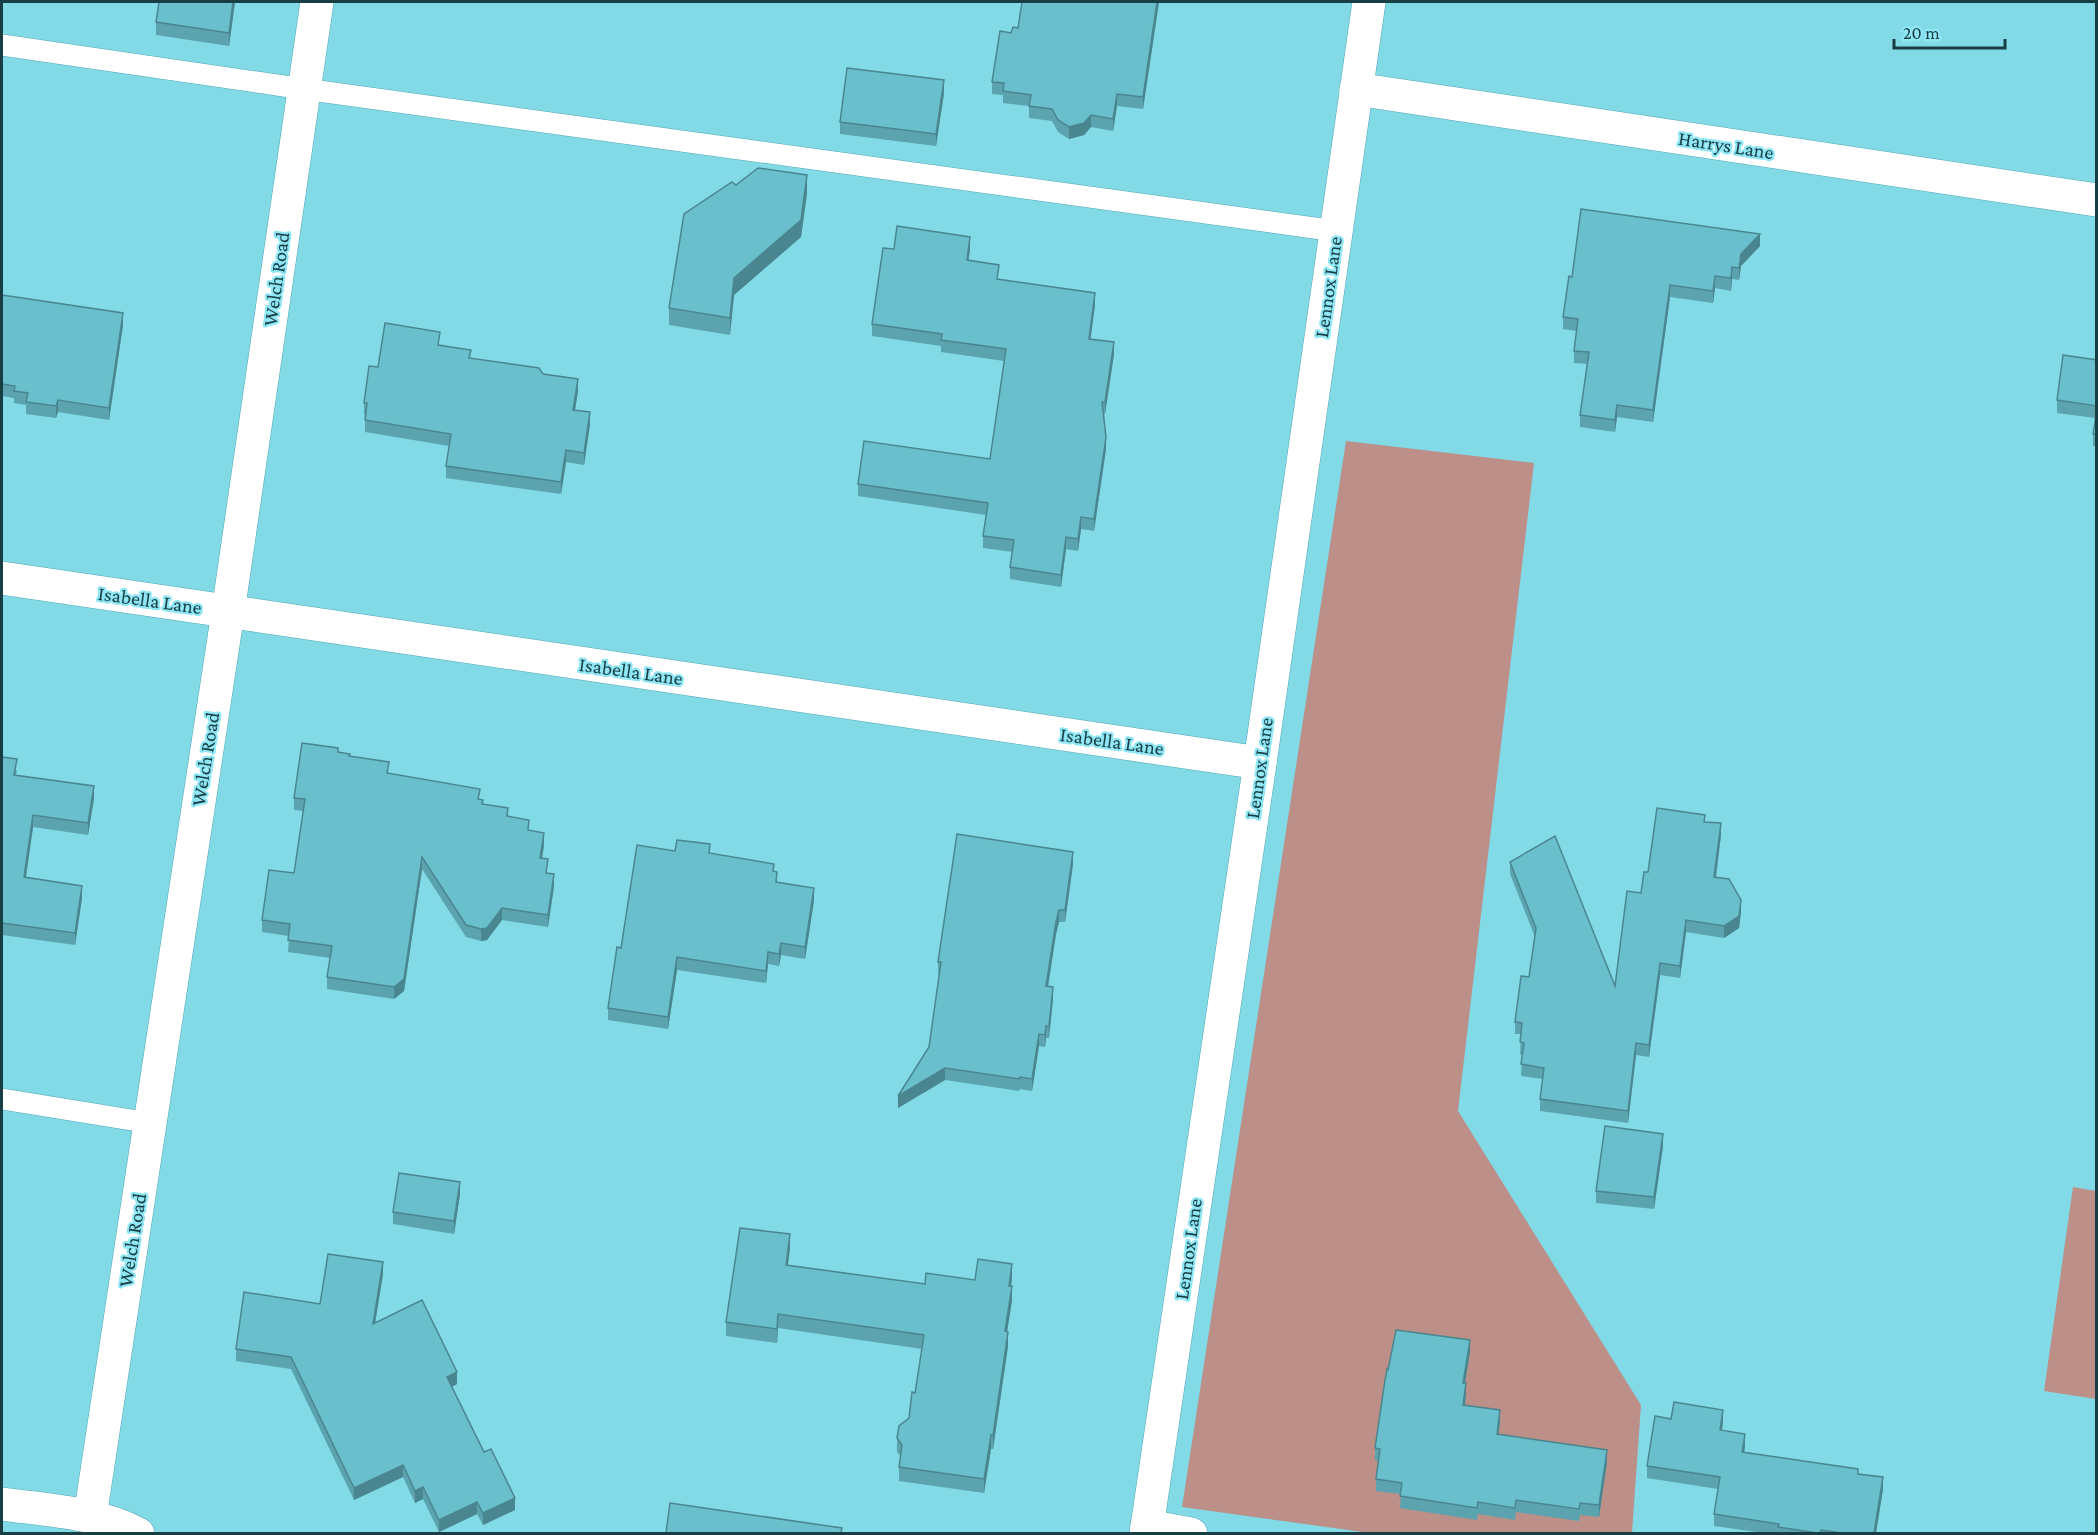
<svg xmlns="http://www.w3.org/2000/svg" width="2098" height="1535" font-family="'Crimson Pro',serif">
  <style>
    .green { fill: #bd8f89 }
    .lines { fill: none; stroke-linecap: round; stroke-linejoin: round }
    .service-casing { stroke: #50a9b6; stroke-width: 22 }
    .minor-casing { stroke: #50a9b6; stroke-width: 34 }
    .service { stroke: #fff; stroke-width: 21 }
    .minor { stroke: #fff; stroke-width: 33 }
    .wall { fill: #5ba4af }
    .shaded-wall { fill: #4a868f }
    .building { fill: #6abfcc; stroke: #4a868f; stroke-width: 1.5 }
    .labels { text-anchor: middle; dominant-baseline: central; stroke-width: 4.5; stroke-linejoin: round; paint-order: stroke }
    .street-label { font-size: 20px; fill: #183d43; stroke: #8fe7f5 }
  </style>
  <rect width="100%" height="100%" fill="#82dae7"/>
  <g class="green">
    <path d="M1346 441 1534 463 1458 1111 1641 1405 1632 1533 1377 1534 1182 1507Z"/>
    <path d="M2073 1187 2096 1191V1399L2044 1391Z"/>
  </g>
  <g class="lines">
    <g class="service-casing">
      <g id="service">
        <path d="M2 45 304 89 1336 231"/>
        <path d="M2 1099 150 1123"/>
      </g>
    </g>
    <g class="minor-casing">
      <g id="minor">
        <path d="M1356 89 2096 200"/>
        <path d="M2 578 1260 763"/>
        <path d="M2 1504C46 1510 97 1512 138 1534"/>
        <path d="M90 1517 228 612 317 2"/>
        <path d="M1147 1526 1191 1534"/>
        <path d="M1146 1534 1260 763 1369 2"/>
      </g>
    </g>
    <use href="#service" class="service"/>
    <use href="#minor" class="minor"/>
  </g>
  <g class="wall">
    <path d="M235 2 229 46 156 35V22Z"/>
    <path d="M1159 2 1143 109 1117 106 1113 131 1091 127 1084 135 1069 139 1058 132 1052 121 1029 118V106L1003 103V95L992 94V82L1011 33 1018 28Z"/>
    <path d="M944 93 936 146 840 134V122Z"/>
    <path d="M736 185 807 193 801 237 734 295 730 335 669 325V308Z"/>
    <path d="M1760 246 1741 266 1739 280 1732 279 1731 291 1715 288 1713 303 1670 297 1653 422 1617 417 1615 432 1580 427V415L1587 364 1574 363V351L1577 331 1563 329V317L1572 277Z"/>
    <path d="M894 249H970L968 261 999 279 1095 305 1090 339 1114 354 1105 414H1104L1106 449 1094 531 1081 529 1078 551 1066 549 1061 587 1010 579V567L1013 552 983 548V536L986 515 858 496V484L990 459 1004 361 941 352V346L872 336V324Z"/>
    <path d="M2 295 123 325 109 420 58 412 56 418 26 414V405L14 403V398L2 396Z"/>
    <path d="M440 346 471 359 543 374 578 391 575 410 590 424 584 465 566 462 561 494 446 478V466L449 446 365 432V415H364V403L378 367Z"/>
    <path d="M2097 360V447L2093 446V434L2095 418 2057 413V400Z"/>
    <path d="M338 752 389 773 480 799 483 804 508 816 529 831 544 845 542 858 547 873 554 886 548 927 502 920 487 940 481 941 466 937 422 869 404 991 394 999 327 989V977L330 958 288 952 289 936 262 932V920L294 873 304 811 294 810V798Z"/>
    <path d="M2 757 17 771 16 775 94 798 88 835 33 827 26 877 82 898 75 945 2 935Z"/>
    <path d="M1705 822 1721 835 1716 878 1741 912 1739 928 1724 938 1686 932 1680 978 1660 975 1649 1057 1636 1055 1628 1123 1540 1111V1099L1543 1079 1521 1076 1522 1055 1520 1054 1521 1034H1515V1022L1529 977 1535 937 1510 874V862L1615 986 1641 893 1648 872Z"/>
    <path d="M675 851 710 853 774 871 777 882 814 900 805 959 781 955 779 966 768 964 766 983 677 970 668 1029 608 1020V1008Z"/>
    <path d="M1073 864 1065 922H1059L1056 934 1048 987 1053 999 1049 1038H1046L1045 1047 1039 1046 1032 1091 1020 1089 1019 1091 945 1080 898 1108 929 1047 940 974H938V962Z"/>
    <path d="M1663 1146 1654 1209 1596 1203V1191Z"/>
    <path d="M460 1194 454 1234 393 1224V1212Z"/>
    <path d="M790 1248 788 1265 925 1284 975 1280 1012 1278 1011 1286 1012 1300 1007 1332 1008 1346 993 1449H991L984 1493 899 1481V1467L901 1457 897 1452V1438L909 1418 915 1393 922 1349 778 1328 777 1343 726 1336V1322Z"/>
    <path d="M383 1274 375 1323 457 1384 452 1387 484 1452 515 1510 483 1525 477 1514 439 1532 423 1499 415 1503 403 1477 354 1500 291 1369 236 1361V1349L320 1304Z"/>
    <path d="M1470 1352 1465 1383 1466 1395 1465 1405 1500 1422 1498 1434 1607 1462 1599 1517 1580 1515 1579 1521 1516 1512 1515 1520 1478 1514 1477 1520 1400 1508 1401 1494 1376 1491V1479L1379 1461 1375 1460V1448L1388 1370Z"/>
    <path d="M1671 1419 1723 1422 1722 1430 1745 1446 1744 1453 1858 1474 1883 1489 1876 1533H1764L1714 1526V1514L1718 1489 1647 1478V1466Z"/>
  </g>
  <g class="shaded-wall">
    <path d="M233 2H235L229 46V33Z"/>
    <path d="M1157 2H1159L1143 109V97Z"/>
    <path d="M944 80V93L936 146V134Z"/>
    <path d="M1117 94V106L1113 131V119Z"/>
    <path d="M1091 115V127L1084 135 1069 139V127Z"/>
    <path d="M807 175V193L801 237 734 295 730 335V318L734 278Z"/>
    <path d="M1760 234V246L1741 266 1739 280V268L1741 254Z"/>
    <path d="M970 237V249L967 272V260Z"/>
    <path d="M1732 267V279L1731 291V278Z"/>
    <path d="M1715 276V288L1713 303V291Z"/>
    <path d="M1670 285V297L1653 422V410Z"/>
    <path d="M1095 293V305L1089 351V339Z"/>
    <path d="M123 313V325L109 420V408Z"/>
    <path d="M1114 342V354L1105 414V402Z"/>
    <path d="M578 379V391L573 422V410Z"/>
    <path d="M58 400V412L56 418V406Z"/>
    <path d="M1617 405V417L1615 432V420Z"/>
    <path d="M590 412V424L584 465V453Z"/>
    <path d="M1106 437V449L1094 531V519Z"/>
    <path d="M566 450V462L561 494V482Z"/>
    <path d="M1081 517V529L1078 551V539Z"/>
    <path d="M1066 537V549L1061 587V575Z"/>
    <path d="M94 786V798L88 835V823Z"/>
    <path d="M33 815V827L24 889V877Z"/>
    <path d="M1721 823V835L1714 889V877Z"/>
    <path d="M544 833V845L540 870V858Z"/>
    <path d="M1073 852V864L1065 922V910Z"/>
    <path d="M422 857V869L404 991 394 999V987Z"/>
    <path d="M554 874V886L548 927V915Z"/>
    <path d="M82 886V898L75 945V933Z"/>
    <path d="M814 888V900L805 959V947Z"/>
    <path d="M1741 900V912L1739 928 1724 938V926Z"/>
    <path d="M502 908V920L487 940 481 941V929Z"/>
    <path d="M1059 910V922L1056 934 1046 998V986L1056 922Z"/>
    <path d="M1686 920V932L1680 978V966Z"/>
    <path d="M781 943V955L779 966V954Z"/>
    <path d="M768 952V964L766 983V971Z"/>
    <path d="M677 957V970L668 1029V1017Z"/>
    <path d="M1660 963V975L1649 1057V1045Z"/>
    <path d="M1053 987V999L1049 1038V1026Z"/>
    <path d="M1046 1026V1038L1045 1047V1035Z"/>
    <path d="M1039 1034V1046L1032 1091V1079Z"/>
    <path d="M1636 1043V1055L1628 1123V1111Z"/>
    <path d="M945 1068V1080L898 1108V1096Z"/>
    <path d="M1663 1134V1146L1654 1209V1197Z"/>
    <path d="M3 1179V1191L2 1200V1188Z"/>
    <path d="M460 1182V1194L454 1234V1221Z"/>
    <path d="M790 1234V1248L786 1279V1265Z"/>
    <path d="M383 1262V1274L373 1336V1324Z"/>
    <path d="M1012 1264V1278L1009 1300V1286Z"/>
    <path d="M1012 1286V1300L1005 1345V1331Z"/>
    <path d="M778 1314V1328L777 1343V1329Z"/>
    <path d="M1008 1332V1346L993 1449V1435Z"/>
    <path d="M1470 1340V1352L1463 1395V1383Z"/>
    <path d="M457 1372V1384L447 1389V1377Z"/>
    <path d="M1466 1383V1395L1463 1417V1405Z"/>
    <path d="M1500 1410V1422L1497 1446V1434Z"/>
    <path d="M1723 1410V1422L1720 1442V1430Z"/>
    <path d="M1745 1434V1446L1742 1464V1452Z"/>
    <path d="M991 1435V1449L984 1493V1479Z"/>
    <path d="M1607 1450V1462L1599 1517V1505Z"/>
    <path d="M403 1465V1477L354 1500V1488Z"/>
    <path d="M1883 1477V1489L1876 1533H1874Z"/>
    <path d="M423 1487V1499L415 1503V1491Z"/>
    <path d="M515 1498V1510L483 1525V1513Z"/>
    <path d="M477 1502V1514L439 1532V1520Z"/>
  </g>
  <g class="building">
    <path d="M159 2H233L229 33 156 22Z"/>
    <path d="M1022 2H1157L1143 97 1117 94 1113 119 1091 115 1084 123 1069 127 1058 120 1052 109 1029 106 1031 95 1003 91 1004 83 992 82 1000 31 1011 33 1013 27 1018 28Z"/>
    <path d="M847 68 944 80 936 134 840 122Z"/>
    <path d="M758 168 807 175 801 220 734 278 730 318 669 308 684 214 732 182 736 185Z"/>
    <path d="M1581 209 1760 234 1741 254 1739 268 1732 267 1731 278 1715 276 1713 291 1670 285 1653 410 1617 405 1615 420 1580 415 1589 352 1574 351 1578 319 1563 317 1569 276 1572 277Z"/>
    <path d="M897 226 970 237 967 260 999 265 997 279 1095 293 1089 339 1114 342 1105 402H1102L1106 437 1094 519 1081 517 1078 539 1066 537 1061 575 1010 567 1014 540 983 536 988 503 858 484 864 441 990 459 1006 349 941 340 942 334 872 324 883 248 894 249Z"/>
    <path d="M2 295 123 313 109 408 58 400 56 406 26 402 28 393 14 391 15 386 2 384Z"/>
    <path d="M385 323 440 332 438 345 471 350 469 358 539 368 543 374 578 379 573 410 590 412 584 453 566 450 561 482 446 466 451 434 365 420 367 403H364L369 366 378 367Z"/>
    <path d="M2063 355 2097 360V406L2057 400Z"/>
    <path d="M2097 410V434H2093Z"/>
    <path d="M302 743 338 748V752L350 754 349 756 389 762 387 773 480 789 478 799 483 800 482 804 508 808 507 816 529 820 528 830 544 833 540 858 548 859 546 873 554 874 548 915 502 908 487 928 481 929 466 925 422 857 404 979 394 987 327 977 332 946 288 940 290 924 262 920 269 870 294 873 305 799 294 798Z"/>
    <path d="M2 757 17 759 14 775 94 786 88 823 33 815 24 877 82 886 75 933 2 923Z"/>
    <path d="M1657 808 1705 815 1704 822 1721 823 1714 877 1729 879 1741 900 1739 916 1724 926 1686 920 1680 966 1660 963 1649 1045 1636 1043 1628 1111 1540 1099 1544 1068 1521 1064 1524 1043 1520 1042 1522 1023 1515 1022 1521 976 1529 977 1536 928 1510 862 1555 836 1615 986 1627 891 1641 893 1644 872H1648Z"/>
    <path d="M957 834 1073 852 1065 910H1059L1056 922 1046 986 1053 987 1049 1026H1046L1045 1035 1039 1034 1032 1079 1020 1077 1019 1079 945 1068 898 1096 929 1047 941 962H938Z"/>
    <path d="M677 840 710 844 709 853 774 864 773 871 777 872 776 882 814 888 805 947 781 943 779 954 768 952 766 971 677 957 668 1017 608 1008 617 947 621 948 637 845 675 851Z"/>
    <path d="M1605 1126 1663 1134 1654 1197 1596 1191Z"/>
    <path d="M399 1173 460 1182 454 1221 393 1212Z"/>
    <path d="M740 1228 790 1234 786 1265 925 1284 926 1273 975 1280 978 1259 1012 1264 1009 1286H1012L1005 1331 1008 1332 993 1435H991L984 1479 899 1467 902 1445 897 1438 899 1426 909 1418 912 1392 915 1393 924 1335 778 1314 777 1329 726 1322Z"/>
    <path d="M328 1254 383 1262 373 1324 422 1300 457 1372 447 1377 484 1452 491 1449 515 1498 483 1513 477 1502 439 1520 423 1487 415 1491 403 1465 354 1488 291 1357 236 1349 244 1292 320 1304Z"/>
    <path d="M1396 1330 1470 1340 1463 1383H1466L1463 1405 1500 1410 1497 1434 1607 1450 1599 1505 1580 1503 1579 1509 1516 1500 1515 1508 1478 1502 1477 1508 1400 1496 1402 1483 1376 1479 1380 1449 1375 1448 1385 1380 1387 1369 1388 1370Z"/>
    <path d="M1674 1402 1723 1410 1720 1430 1745 1434 1742 1452 1858 1469V1474L1883 1477 1874 1533H1842L1821 1530 1820 1533H1817L1778 1527 1779 1524 1714 1514 1720 1477 1647 1466 1655 1416 1671 1419Z"/>
    <path d="M670 1503 842 1528 841 1533H666Z"/>
  </g>
  <g class="labels">
    <g class="street-label">
      <text transform="translate(1726 145) rotate(9)">Harrys Lane</text>
      <text transform="translate(276 279) rotate(-82)">Welch Road</text>
      <text transform="translate(1328 287) rotate(-82)">Lennox Lane</text>
      <text transform="translate(150 600) rotate(8)">Isabella Lane</text>
      <text transform="translate(631 671) rotate(8)">Isabella Lane</text>
      <text transform="translate(1112 741) rotate(8)">Isabella Lane</text>
      <text transform="translate(205 759) rotate(-81)">Welch Road</text>
      <text transform="translate(1259 768) rotate(-82)">Lennox Lane</text>
      <text transform="translate(132 1240) rotate(-81)">Welch Road</text>
      <text transform="translate(1188 1249) rotate(-82)">Lennox Lane</text>
    </g>
  </g>
  <rect width="2098" height="1535" fill="none" stroke="#183d43" stroke-width="6"/>
  <path d="M1894 39v9h111v-9" fill="none" stroke="#183d43" stroke-width="3"/>
  <text x="1903" y="39" font-size="18" fill="#183d43" stroke="#8fe7f5" stroke-width="4.5" paint-order="stroke">20 m</text>
</svg>
